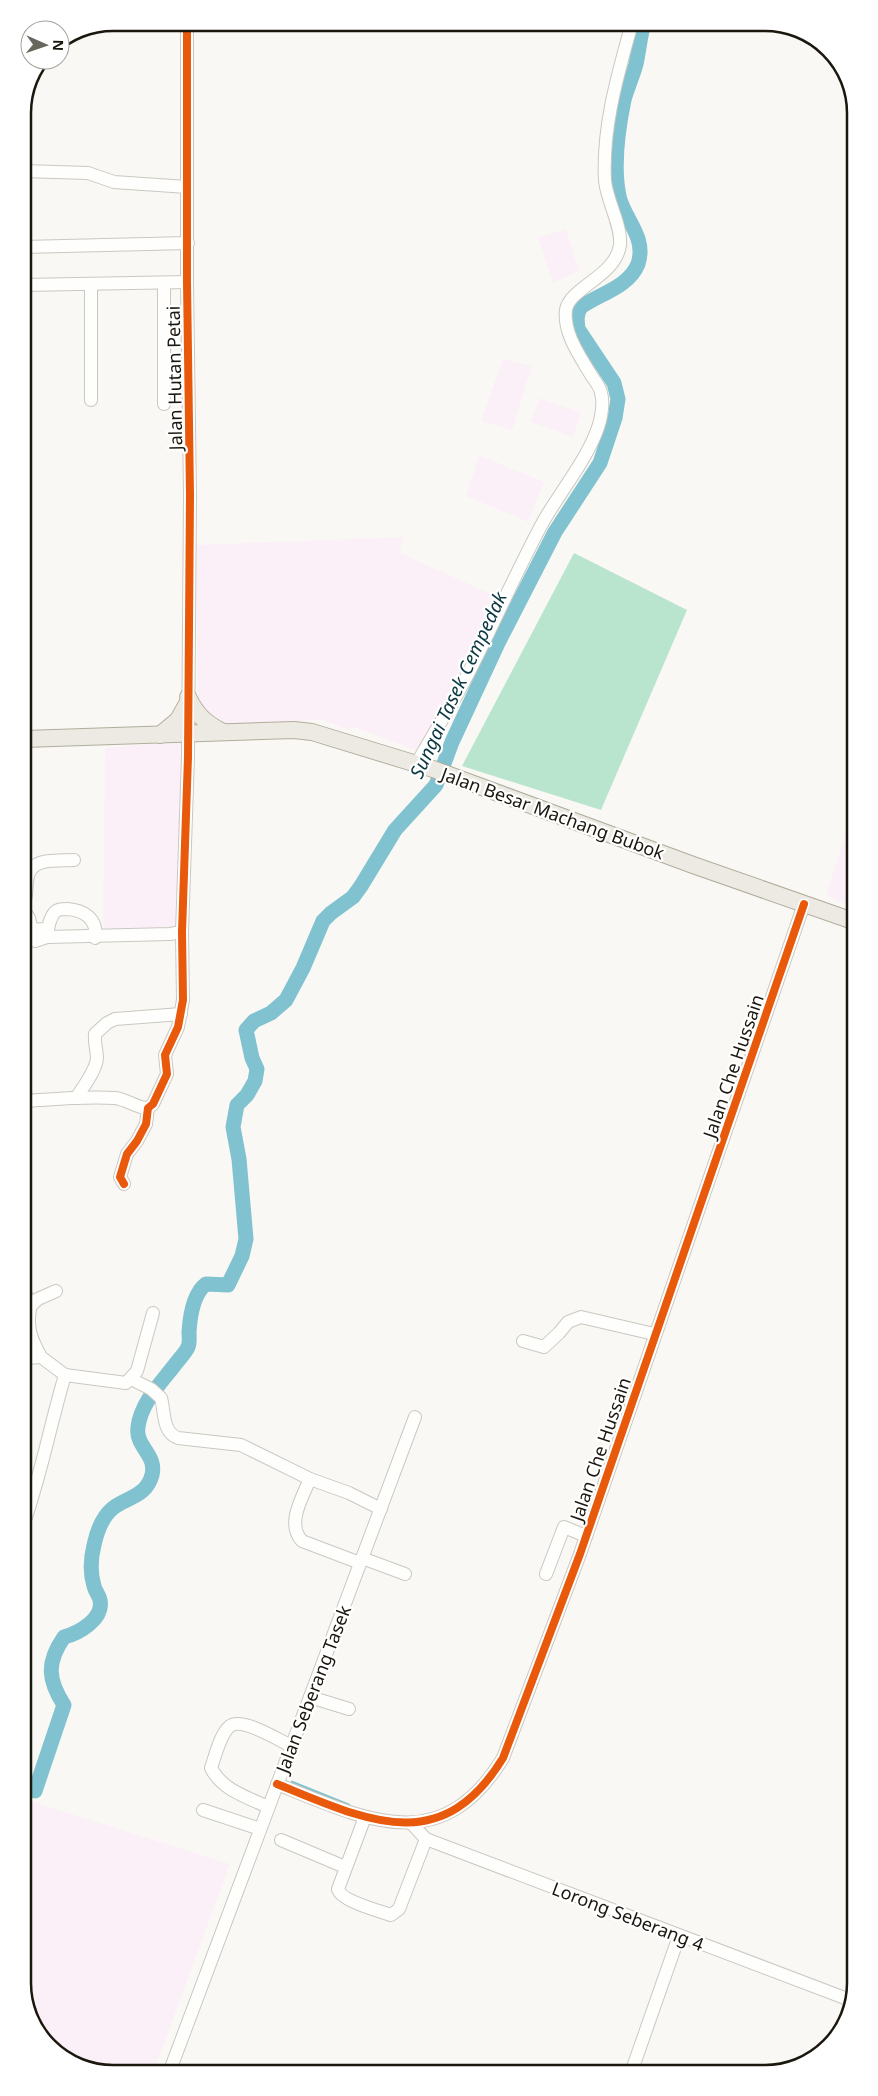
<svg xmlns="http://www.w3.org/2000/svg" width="878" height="2096" font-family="'Noto Sans',sans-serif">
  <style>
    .industrial { fill: #fbf0f7 }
    .forest { fill: #b9e5cf }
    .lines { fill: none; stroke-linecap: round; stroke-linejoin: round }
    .stream { stroke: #80c2d0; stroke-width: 2.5 }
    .river { stroke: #80c2d0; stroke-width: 15 }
    .minor-casing { stroke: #cac8c1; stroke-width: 14 }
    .major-casing { stroke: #b1ad9d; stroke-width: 18 }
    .minor { stroke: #fefefd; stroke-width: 12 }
    .major { stroke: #eceae2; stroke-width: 16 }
    .cycleway-casing { stroke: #fff; stroke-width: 11 }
    .cycleway { stroke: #e8590c; stroke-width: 8 }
    .labels { text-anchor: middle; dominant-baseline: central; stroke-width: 4.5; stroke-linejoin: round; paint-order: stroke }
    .street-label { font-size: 18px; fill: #1b170e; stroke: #fff }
    .water-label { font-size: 19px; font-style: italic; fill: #0a3842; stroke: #fff }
    .rim { fill: none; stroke: #1b170e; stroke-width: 2.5 }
  </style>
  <rect width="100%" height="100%" fill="#faf8f4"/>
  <g class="industrial">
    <path d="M566 229 579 271 553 283 538 237Z"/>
    <path d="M503 359 532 366 512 430 481 421Z"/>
    <path d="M540 398 581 413 573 437 530 422Z"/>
    <path d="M479 455 544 482 528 522 466 496Z"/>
    <path d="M403 537 400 553 502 599 420 752 351 726 349 730 322 720 215 724 198 704 196 545Z"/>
    <path d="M183 741 180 922 175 930H103L105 748Z"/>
    <path d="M853 812V908L826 895Z"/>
    <path d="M27 1800 230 1864 153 2073H107L58 2055 27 2012Z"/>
  </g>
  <path class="forest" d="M574 553 687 610 601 810 462 766Z"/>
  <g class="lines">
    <path class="stream" d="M292 1782 349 1805"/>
    <path class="river" d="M35 1791 64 1705C48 1680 46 1663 64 1637 79 1633 104 1619 100 1600 99 1595 95 1591 94 1586 90 1573 91 1557 94 1545 97 1531 102 1517 113 1508 127 1497 146 1497 152 1475 157 1454 135 1447 138 1427 141 1402 162 1382 177 1362 180 1358 186 1352 188 1347 190 1343 189 1336 189 1332 190 1316 193 1294 206 1284L228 1285 242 1256 246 1239 239 1159 233 1127 237 1105 247 1095 255 1081 257 1069 252 1058 246 1030 254 1021 271 1013 286 1000 303 968 323 921 331 913 353 897 361 886 395 830 436 785 452 742 498 643 555 532 600 463 615 418 618 399 614 383 578 329C577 321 576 314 581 307 599 294 629 287 638 264 647 237 624 219 619 196 613 167 618 129 624 100 627 88 633 76 636 64 639 51 640 36 644 23"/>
    <g class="minor-casing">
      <g id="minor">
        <path d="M23 171 88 173 114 182 187 187"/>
        <path d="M23 247 188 243"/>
        <path d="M164 283V404"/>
        <path d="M91 284V400"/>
        <path d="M23 285 187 282"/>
        <path d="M417 763C434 732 454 702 470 670 495 621 517 570 543 522 561 490 591 455 600 421 602 412 604 402 601 393 600 386 594 380 591 375 580 356 563 333 566 310 569 288 616 276 620 245 622 226 607 201 605 181 602 127 618 74 632 23"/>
        <path d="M25 900C27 892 26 884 28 876 32 857 59 861 74 860"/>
        <path d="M25 912 29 918 32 930"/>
        <path d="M25 930 48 929"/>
        <path d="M47 937C48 929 49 917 56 911 59 909 63 909 67 909 84 910 98 919 95 938"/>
        <path d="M35 941 47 937 170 934 182 932"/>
        <path d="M76 1098C83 1087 96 1071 97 1058 97 1051 94 1042 95 1034L107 1023 115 1019 181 1014"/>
        <path d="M25 1101C55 1099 85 1096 115 1098 126 1099 139 1109 148 1108"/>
        <path d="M124 1184 120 1177 127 1154 137 1141 146 1124 148 1108 153 1104 167 1074 165 1055 178 1027 183 1000 182 932 188 757 190 495 187 282V23"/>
        <path d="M25 1293 31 1304C26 1326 30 1337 41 1357"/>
        <path d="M27 1309 38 1299 56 1291"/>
        <path d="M523 1341 544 1347 559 1333 568 1322 581 1317 654 1334"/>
        <path d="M26 1358 41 1357 65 1375 126 1383 137 1371 153 1313"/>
        <path d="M131 1379 151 1389 161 1398C165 1412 162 1432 178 1438L241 1445 310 1479 349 1493 381 1509"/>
        <path d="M310 1479C302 1498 286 1524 302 1541L360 1563"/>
        <path d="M26 1517C42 1470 51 1422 65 1375"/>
        <path d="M362 1558 405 1574"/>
        <path d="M546 1574 564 1527 586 1536"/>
        <path d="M310 1697 349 1709"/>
        <path d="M277 1784C366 1820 441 1859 503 1758L580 1554 804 904"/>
        <path d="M268 1807C247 1797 222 1790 211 1768 215 1757 220 1734 230 1726 242 1717 279 1740 291 1746"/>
        <path d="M203 1810 260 1829"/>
        <path d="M365 1817 338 1889C341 1901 379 1911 391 1915L399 1909 426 1839"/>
        <path d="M411 1823 426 1839 850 2000"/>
        <path d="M281 1840 345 1867"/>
        <path d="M632 2070 679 1936"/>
        <path d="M169 2073 415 1417"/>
      </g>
    </g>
    <g class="major-casing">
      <g id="major">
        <path d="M188 697C196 714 205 723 223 732"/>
        <path d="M160 735 178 720 188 702"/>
        <path d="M24 739 294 730 312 732 433 769 693 865 853 921"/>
      </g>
    </g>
    <use href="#minor" class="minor"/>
    <use href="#major" class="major"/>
    <g class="cycleway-casing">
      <g id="cycleway">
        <path d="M124 1184 120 1177 127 1154 137 1141 146 1124 148 1108 153 1104 167 1074 165 1055 178 1027 183 1000 182 932 188 757 190 495 187 282V23"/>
        <path d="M277 1784C366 1820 441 1859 503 1758L580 1554 804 904"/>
      </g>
    </g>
    <use href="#cycleway" class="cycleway"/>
  </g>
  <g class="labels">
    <g class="street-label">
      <text transform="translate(174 378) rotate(-91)">Jalan Hutan Petai</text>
      <text transform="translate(553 813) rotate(20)">Jalan Besar Machang Bubok</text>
      <text transform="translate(733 1066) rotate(-71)">Jalan Che Hussain</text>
      <text transform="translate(600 1449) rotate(-71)">Jalan Che Hussain</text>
      <text transform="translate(313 1689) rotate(-69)">Jalan Seberang Tasek</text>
      <text transform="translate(628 1916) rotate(21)">Lorong Seberang 4</text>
    </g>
    <g class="water-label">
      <text transform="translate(458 685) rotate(-65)">Sungai Tasek Cempedak</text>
    </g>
  </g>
  <path d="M0 0H878V2096H0ZM113 31H765A82 82 0 0 1 847 113V1983A82 82 0 0 1 765 2065H113A82 82 0 0 1 31 1983V113A82 82 0 0 1 113 31Z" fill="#fff" fill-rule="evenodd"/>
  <path class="rim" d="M113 31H765A82 82 0 0 1 847 113V1983A82 82 0 0 1 765 2065H113A82 82 0 0 1 31 1983V113A82 82 0 0 1 113 31Z"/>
  <g transform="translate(45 45) rotate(92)"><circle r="24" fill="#ffffff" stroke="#a4a29f"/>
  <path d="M0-4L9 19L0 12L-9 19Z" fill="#69665e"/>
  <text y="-8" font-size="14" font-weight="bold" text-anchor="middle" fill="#1b170e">N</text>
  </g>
</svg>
